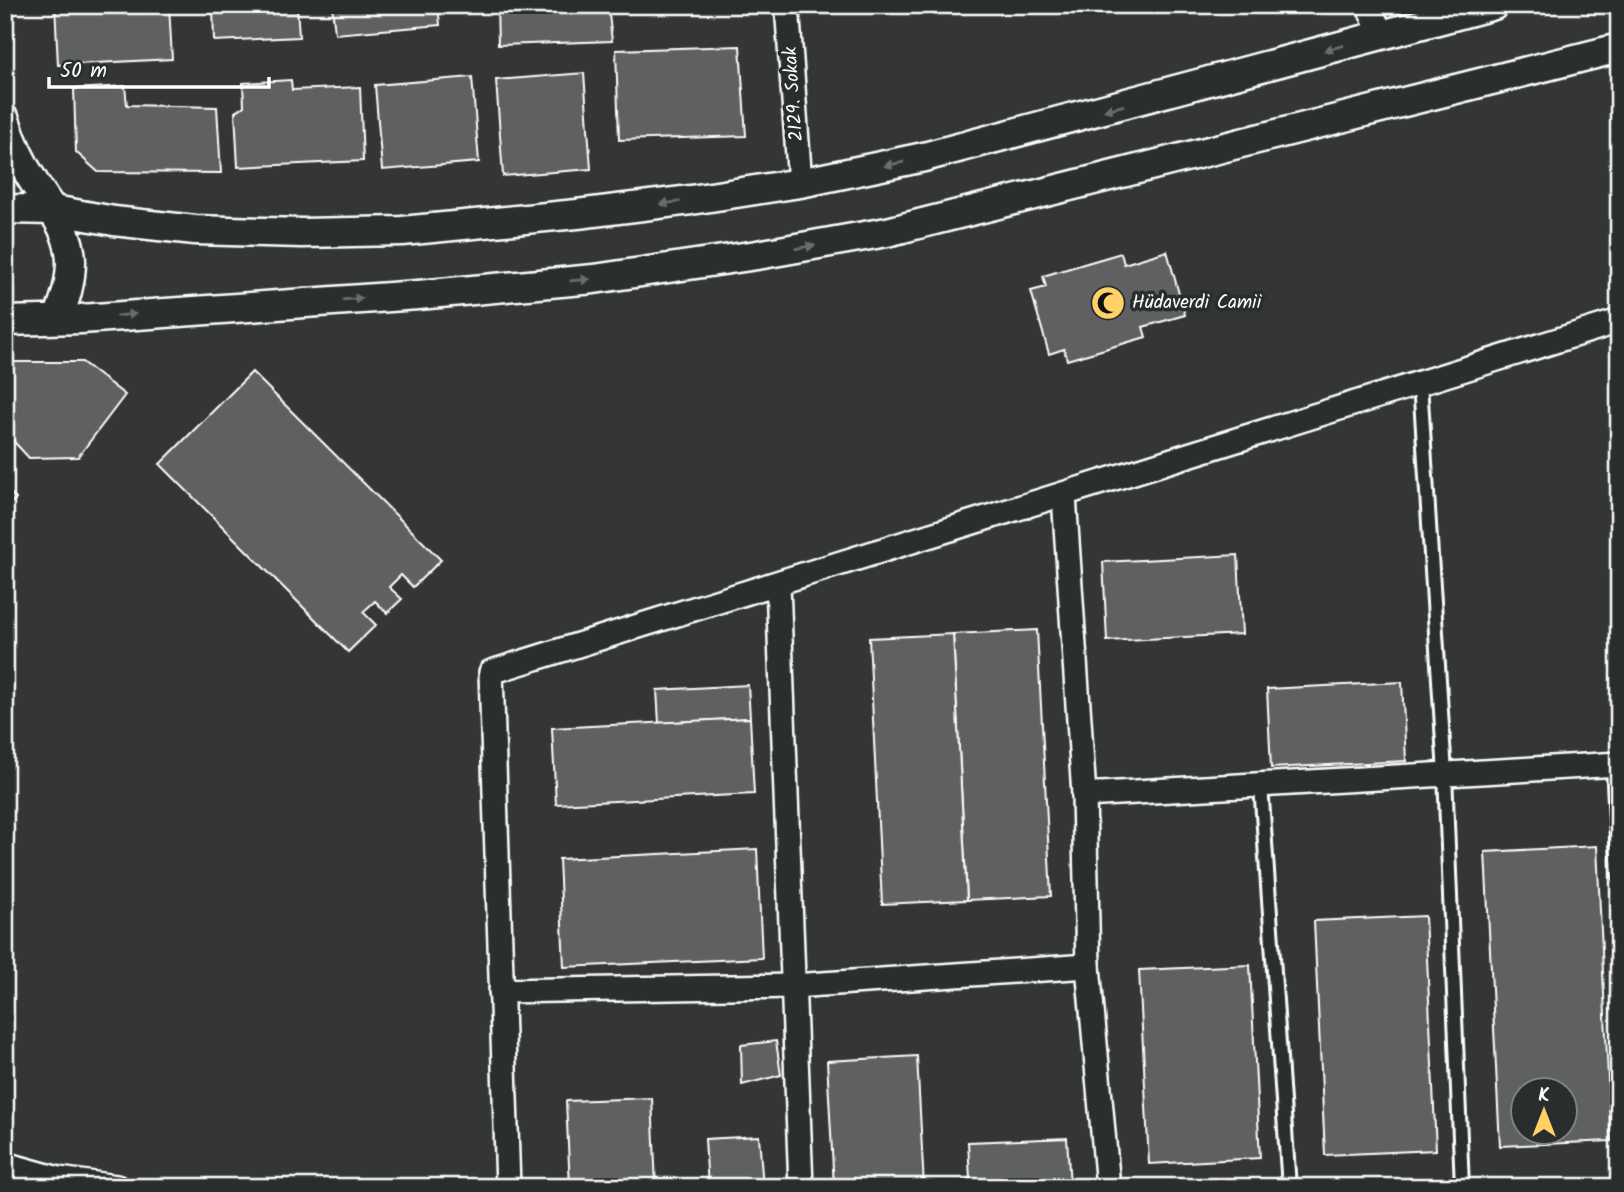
<svg xmlns="http://www.w3.org/2000/svg" width="1624" height="1192" font-family="Kalam,sans-serif">
  <style>
    .building { fill: #5f6162; stroke: #fff; stroke-width: 2; fill-rule: evenodd }
    .lines { fill: none; stroke-linecap: round; stroke-linejoin: round }
    .service-casing { stroke: #fff; stroke-width: 18 }
    .minor-casing { stroke: #fff; stroke-width: 28 }
    .tertiary-casing { stroke: #fff; stroke-width: 33 }
    .service { stroke: #2a2d2e; stroke-width: 12 }
    .minor { stroke: #2a2d2e; stroke-width: 23 }
    .tertiary { stroke: #2a2d2e; stroke-width: 28 }
    .oneway { fill: #6a6c6d }
    .labels { text-anchor: middle; dominant-baseline: central; stroke-width: 7; stroke-linejoin: round; paint-order: stroke }
    .street-label { font-size: 19px; fill: #fff; stroke: #2a2d2e }
    .poi-label { font-size: 19px; fill: #fff; stroke: #2a2d2e; text-anchor: start }
  </style>
  <rect width="100%" height="100%" fill="#333536"/>
  <filter id="ink" filterUnits="userSpaceOnUse"><feTurbulence type="fractalNoise" baseFrequency=".0143" numOctaves="2"/><feDisplacementMap in="SourceGraphic" scale="14" xChannelSelector="R" yChannelSelector="G"/><feConvolveMatrix kernelMatrix="1 2 1 2 8 2 1 2 1" color-interpolation-filters="sRGB"/></filter>
  <g filter="url(#ink)">
    <g class="building">
      <path d="M55 5H169L172 59 58 65Z"/>
      <path d="M189 5H297L299 37 214 41 213 8 190 9Z"/>
      <path d="M332 5H438L440 25 335 34Z"/>
      <path d="M497 5H608L612 41 498 45Z"/>
      <path d="M740 46 746 136 619 140 616 50Z"/>
      <path d="M584 73 591 169 503 176 496 80Z"/>
      <path d="M472 77 479 162 382 170 375 85Z"/>
      <path d="M291 80 292 90 360 87 363 161 238 167 235 112 244 106 243 83Z"/>
      <path d="M125 86 127 105 217 107 221 173 98 172 76 152 74 89Z"/>
      <path d="M1167 251 1185 315 1143 327 1146 337 1067 360 1064 349 1049 354 1031 291 1046 287 1043 276 1121 253 1124 264Z"/>
      <path d="M13 362H82L125 395 78 457 29 458 5 432V369Z"/>
      <path d="M252 372 441 560 413 587 401 575 389 587 402 599 387 613 375 601 363 612 376 625 348 652 160 464Z"/>
      <path d="M5 486 16 499 5 508Z"/>
      <path d="M1238 555 1242 634 1107 641 1103 562Z"/>
      <path d="M1037 630 1051 896 967 900 953 634Z"/>
      <path d="M953 634 967 900 882 904 869 638Z"/>
      <path d="M1402 682 1406 761 1271 768 1267 689Z"/>
      <path d="M748 685 750 718 659 723 657 690Z"/>
      <path d="M750 718 754 794 556 804 552 728Z"/>
      <path d="M1597 846 1611 1141 1500 1146 1485 852ZM1522 1090H1564V1132H1522Z"/>
      <path d="M757 849 762 958 564 967 559 859Z"/>
      <path d="M1425 916 1436 1150 1325 1155 1314 921Z"/>
      <path d="M1250 965 1260 1158 1149 1164 1139 970Z"/>
      <path d="M776 1041 781 1075 742 1085 741 1045Z"/>
      <path d="M917 1056 924 1187H834L827 1061Z"/>
      <path d="M652 1098 656 1187H570L566 1101Z"/>
      <path d="M759 1136 763 1187H708L705 1139Z"/>
      <path d="M1067 1138 1070 1186 963 1187V1180H970L968 1142Z"/>
    </g>
    <g class="lines">
      <g class="service-casing">
        <g id="service">
          <path d="M1420 383 1445 774 1462 1187"/>
          <path d="M1613 765 1619 876"/>
          <path d="M1261 785 1289 1187"/>
        </g>
      </g>
      <g class="minor-casing">
        <g id="minor">
          <path d="M787 5 800 183"/>
          <path d="M1368 5 1382 35"/>
          <path d="M1064 496 1084 795 1088 966 1108 1187"/>
          <path d="M778 584 801 1187"/>
          <path d="M1084 795 1619 764"/>
          <path d="M501 991 793 986 1088 966"/>
          <path d="M5 1164 59 1179 117 1187"/>
          <path d="M508 1187 491 672 1619 321"/>
        </g>
      </g>
      <g class="tertiary-casing">
        <g id="tertiary">
          <path d="M5 120C12 142 22 164 35 184 51 209 70 230 71 261 71 282 65 300 58 319"/>
          <path d="M5 209 54 210 114 221 195 230 302 233 402 231 577 214 691 200 800 183 924 157 1494 5"/>
          <path d="M5 321 81 319 418 295 594 279 757 255 887 232 1619 48"/>
        </g>
      </g>
      <use href="#service" class="service"/>
      <use href="#minor" class="minor"/>
      <use href="#tertiary" class="tertiary"/>
    </g>
    <defs><path id="oneway-solid" d="M-6-.8H1V-3.2L6.5 0L1 3.2V.8H-6Z" transform="scale(1.75)"/></defs>
    <g class="oneway">
      <use href="#oneway-solid" transform="translate(1334 48) rotate(165)"/>
      <use href="#oneway-solid" transform="translate(1114 108) rotate(165)"/>
      <use href="#oneway-solid" transform="translate(894 164) rotate(168)"/>
      <use href="#oneway-solid" transform="translate(670 203) rotate(173)"/>
      <use href="#oneway-solid" transform="translate(805 247) rotate(-10)"/>
      <use href="#oneway-solid" transform="translate(580 280) rotate(-5)"/>
      <use href="#oneway-solid" transform="translate(353 299) rotate(-4)"/>
      <use href="#oneway-solid" transform="translate(126 315) rotate(-5)"/>
    </g>
  </g>
  <defs>
    <g id="mosque-disc" transform="scale(1.75)"><circle r="9.5" fill="#ffd166" stroke="#2a2d2e"/><path d="M3.5-4.9A6 6 0 1 0 3.5 4.9A5 5 0 1 1 3.5-4.9Z" fill="#111"/></g>
  </defs>
  <g fill-rule="evenodd">
    <use href="#mosque-disc" x="1108" y="303"/>
  </g>
  <g class="labels">
    <g class="street-label">
      <text transform="translate(794 94) rotate(-94)">2129. Sokak</text>
    </g>
    <g class="poi-label">
      <text x="1132" y="303">Hüdaverdi Camii</text>
    </g>
  </g>
  <rect width="1624" height="1192" fill="none" stroke="#2a2d2e" stroke-width="28"/>
  <rect x="14" y="14" width="1596" height="1164" fill="none" stroke="#fff" stroke-width="2.5" filter="url(#ink)"/>
  <g transform="translate(1544 1111)"><circle r="33" fill="#2a2d2e" stroke="#7f8182" stroke-width="2"/>
  <path d="M0-5L12 26L0 18L-12 26Z" fill="#ffd166"/>
  <text y="-10" font-size="19" font-weight="bold" text-anchor="middle" fill="#ffffff">K</text>
  </g>
  <path d="M49 77v10h220v-10" fill="none" stroke="#ffffff" stroke-width="3.5"/>
  <text x="60" y="77" font-size="21" fill="#ffffff" stroke="#2a2d2e" stroke-width="5" paint-order="stroke">50 m</text>
</svg>
